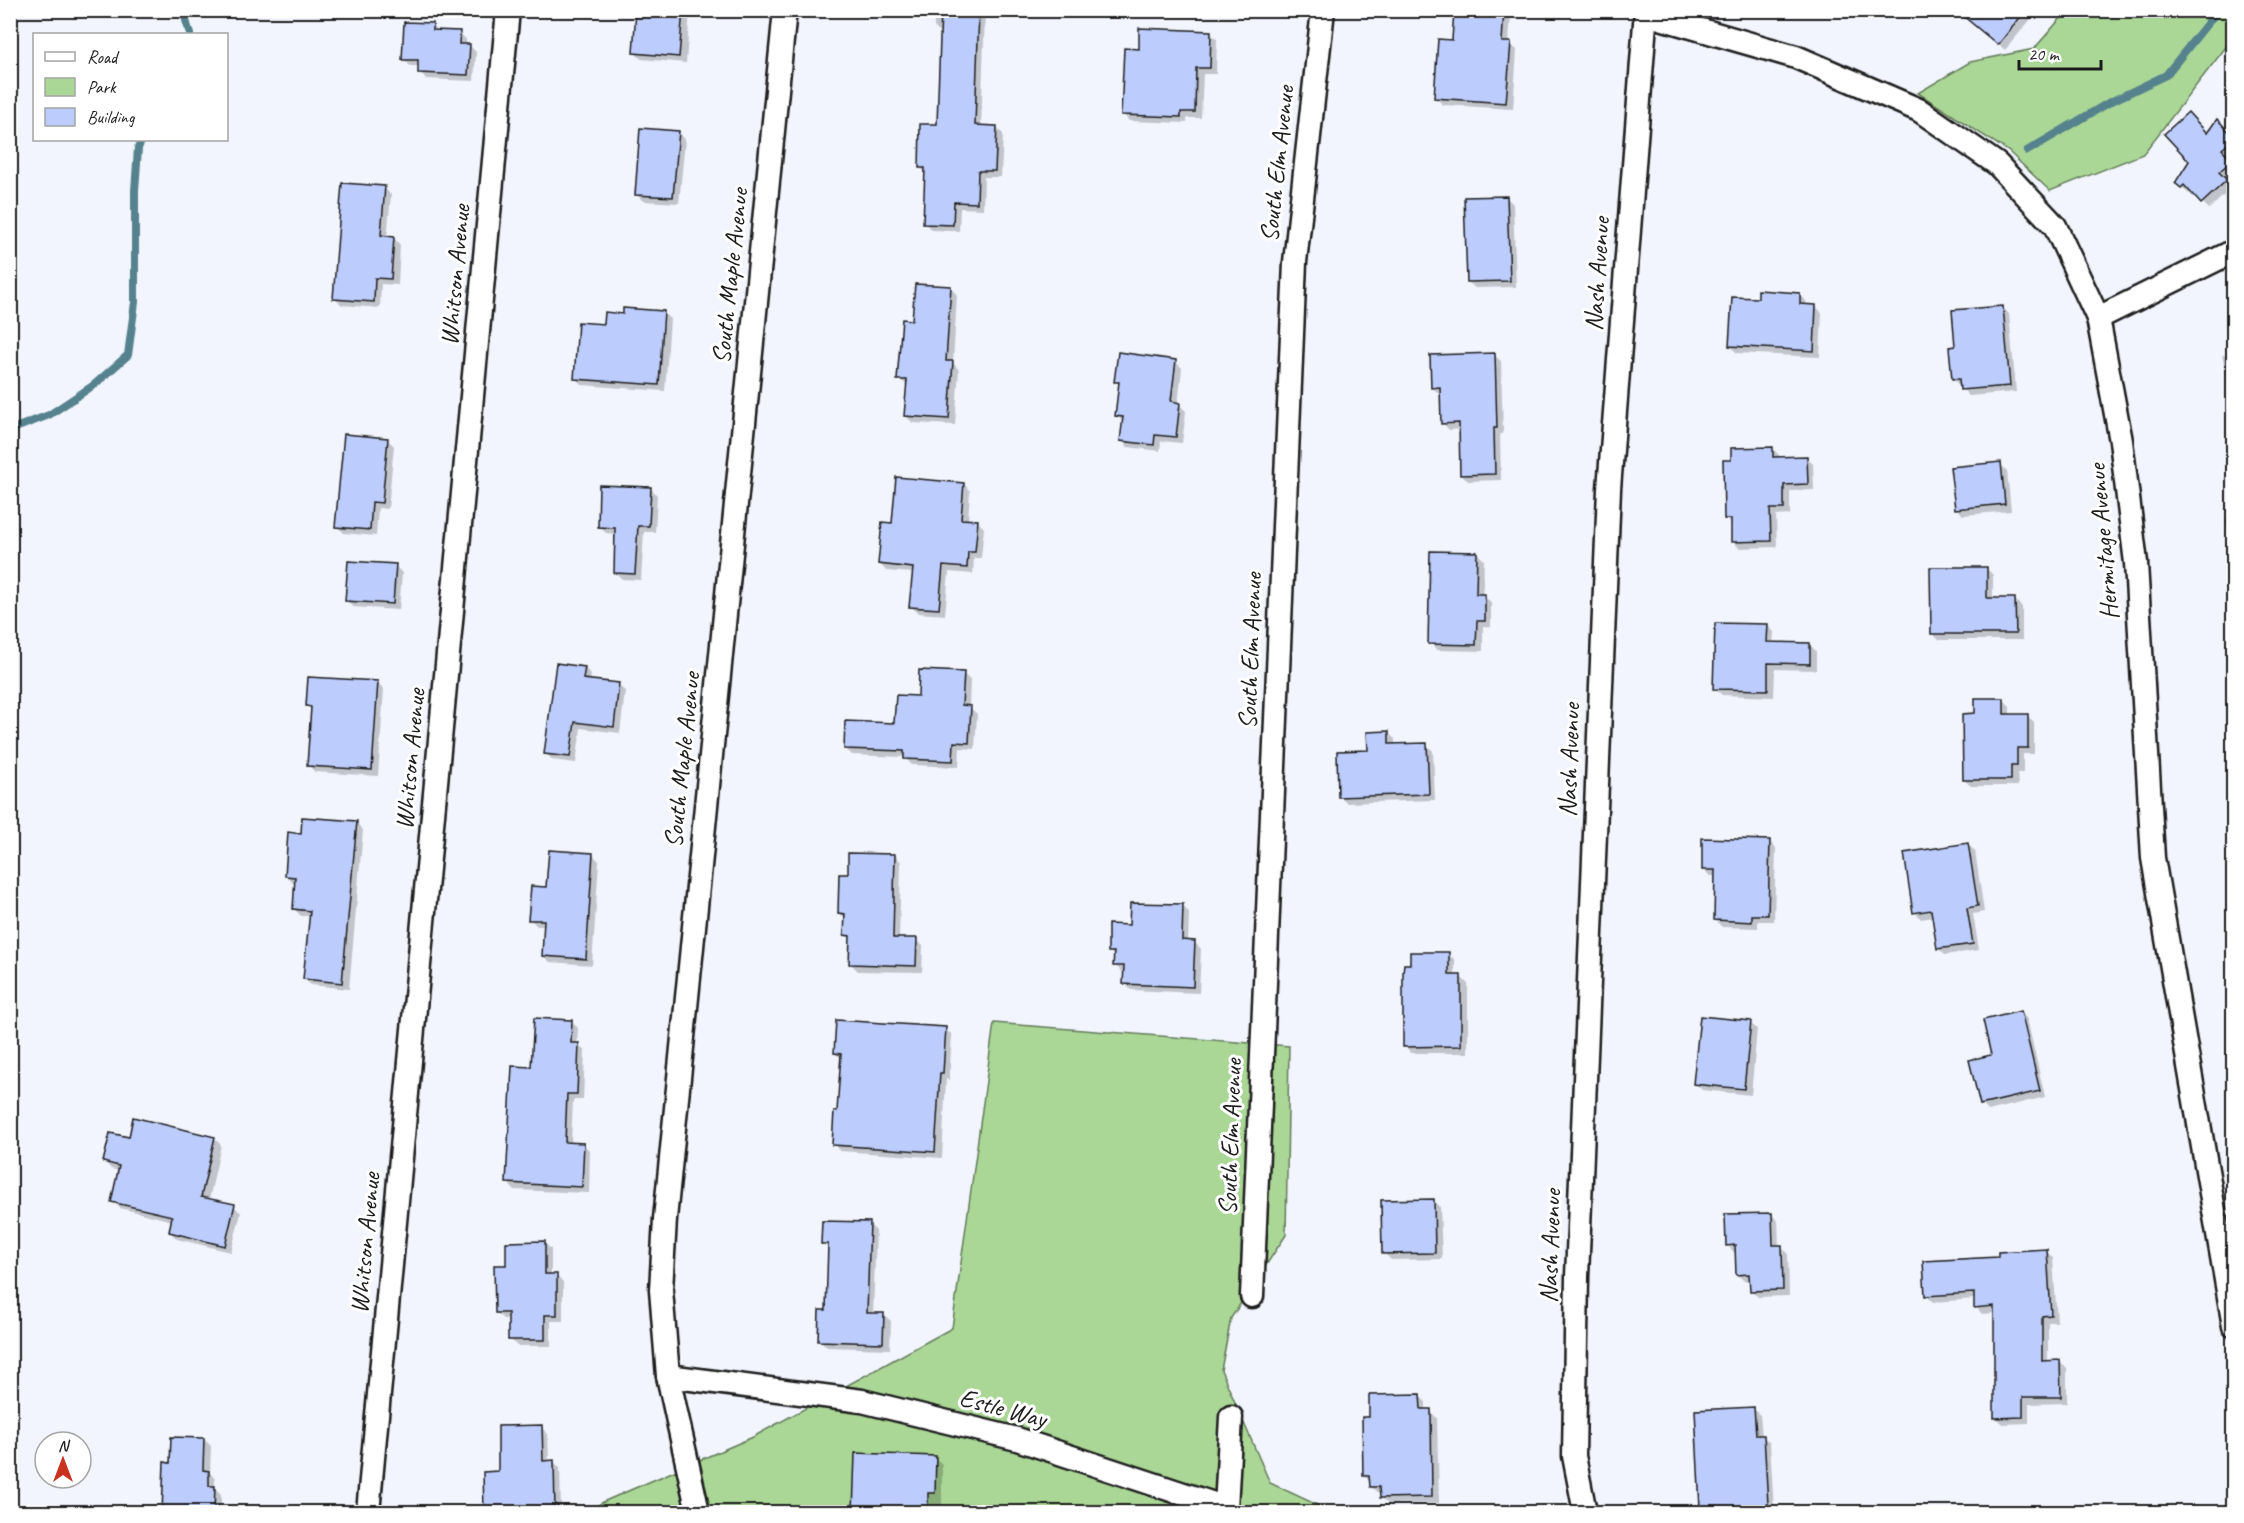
<svg xmlns="http://www.w3.org/2000/svg" width="2244" height="1523" font-family="Caveat,sans-serif">
  <style>
    .green { fill: #aad796; stroke: #637a59; stroke-width: 1.5 }
    .shadow { fill: #0003 }
    .lines { fill: none; stroke-linecap: round; stroke-linejoin: round }
    .stream { stroke: #54828d; stroke-width: 8 }
    .building { fill: #bcccfc; stroke: #1c1c1c; stroke-width: 1.5 }
    .street-casing { stroke: #1c1c1c; stroke-width: 27 }
    .street { stroke: #fff; stroke-width: 22 }
    .labels { text-anchor: middle; dominant-baseline: central; stroke-width: 6; stroke-linejoin: round; paint-order: stroke }
    .street-label { font-size: 26px; fill: #1c1c1c; stroke: #fff }
  </style>
  <rect width="100%" height="100%" fill="#f2f5fe"/>
  <filter id="ink" filterUnits="userSpaceOnUse"><feTurbulence type="fractalNoise" baseFrequency=".0167" numOctaves="2"/><feDisplacementMap in="SourceGraphic" scale="12" xChannelSelector="R" yChannelSelector="G"/><feConvolveMatrix kernelMatrix="1 2 1 2 8 2 1 2 1" color-interpolation-filters="sRGB"/></filter>
  <g filter="url(#ink)">
    <g class="green">
      <path d="M2067 11H2233V38L2143 154 2050 191 2008 151 1918 93 1970 62 2034 49Z"/>
      <path d="M994 1023 1289 1046 1286 1235 1231 1318 1221 1370 1270 1483 1330 1511 1342 1512H586L605 1501 753 1437 952 1328Z"/>
    </g>
    <g class="shadow">
      <path d="M638 10H690L686 63 641 59 634 52Z"/>
      <path d="M934 10H1007V13L985 12 981 127H996L1003 134 1001 177H984L983 209 960 208 959 231 931 230 925 223 926 173 920 167 939 126 941 34 934 27Z"/>
      <path d="M1456 10H1511L1509 44 1517 50 1513 109 1443 105 1436 98 1454 42Z"/>
      <path d="M1971 10H2035L2037 12 2005 50 1972 23Z"/>
      <path d="M433 25 439 32 459 33 466 39V45H469L476 52 474 81 426 79 420 72V66H410L404 59Z"/>
      <path d="M1210 33 1217 39 1216 74H1203L1201 118H1187V123L1129 121 1123 114 1140 50Z"/>
      <path d="M678 132 685 139 679 203 643 201 636 194Z"/>
      <path d="M2208 135 2234 138V152L2228 157 2234 163V171L2225 179 2232 188 2209 209 2191 191 2189 194 2177 183Z"/>
      <path d="M384 188 391 195 387 238H394L400 245 398 285 381 284 380 308 342 305 335 299Z"/>
      <path d="M1506 197 1513 204 1516 287 1475 288 1468 282Z"/>
      <path d="M951 288 957 295 953 363 959 370 955 425 913 423 906 416 908 386 899 379 914 321Z"/>
      <path d="M1800 294 1806 301V306H1816L1822 313 1820 357 1737 353 1730 346 1759 300Z"/>
      <path d="M2003 308 2009 314 2016 392 1969 396 1953 379 1957 348Z"/>
      <path d="M663 313 670 319 665 391 582 385 575 378 605 326 624 315Z"/>
      <path d="M2234 320V409L2222 355 2231 356 2225 321Z"/>
      <path d="M1494 355 1501 361 1503 434H1500L1501 480 1468 481 1461 474 1460 429 1449 430 1443 423 1442 394H1439L1432 387Z"/>
      <path d="M1175 361 1182 368 1178 404 1186 411 1182 443 1161 441 1160 451 1128 447 1121 440 1123 422 1116 415 1120 385 1116 381Z"/>
      <path d="M387 439 394 446 388 509 378 508 376 536 344 533 337 526Z"/>
      <path d="M1773 449 1779 455V458L1806 457 1813 464 1814 490 1790 491V515L1776 516 1777 547 1739 548 1733 541 1732 526 1725 518 1732 461Z"/>
      <path d="M2000 464 2007 471 2011 511 1963 515 1956 508Z"/>
      <path d="M964 484 970 491 968 521H977L984 528 981 558H974L973 574 949 572 945 615 918 613 911 606 914 573 886 571 880 564Z"/>
      <path d="M650 488 657 495 655 532H644L641 580 622 579 615 573 617 534 606 533 599 526Z"/>
      <path d="M2234 517V553L2225 519Z"/>
      <path d="M1477 553 1484 560 1483 596 1491 602V627H1483V651L1437 650 1430 643Z"/>
      <path d="M395 566 402 573 399 610 353 607 346 600Z"/>
      <path d="M1986 568 1993 575V600H2015L2022 607V640H1939L1932 633Z"/>
      <path d="M1767 625 1774 632 1773 644H1809L1816 651V670L1775 669 1774 697 1722 695 1715 688Z"/>
      <path d="M585 668 591 675 590 681 618 685 625 691 620 733 581 728 576 763 552 760 546 753Z"/>
      <path d="M963 674 970 680 969 707 977 714 975 749 960 748 959 767 912 765 904 757 852 755 845 748 896 724Z"/>
      <path d="M378 683 384 689 378 776 315 772 308 765 312 710 308 706Z"/>
      <path d="M2003 699 2010 706V716H2027L2034 723V754H2023V773H2017L2018 786H1971L1964 780 1977 715Z"/>
      <path d="M1388 733 1395 739V745H1427L1433 751 1435 800 1347 803 1340 796Z"/>
      <path d="M356 823 363 830 349 989 311 985 304 979 311 916H301L294 909 297 883H293L286 876 302 835Z"/>
      <path d="M1769 841 1776 848 1774 921H1758V928L1722 927 1715 920 1716 876H1710L1703 869Z"/>
      <path d="M1968 845 1975 851 1984 912 1973 914 1979 950 1945 955 1939 949 1934 917 1921 919 1915 912Z"/>
      <path d="M592 854 599 861 592 965 550 962 543 956 545 926H537L530 919 547 889Z"/>
      <path d="M895 855 901 862 899 939H916L923 946 922 972 858 971 851 964 852 940 846 934V919L839 912 849 876Z"/>
      <path d="M1183 906 1189 913 1188 942H1194L1201 949 1199 993 1131 990 1125 984V972H1122L1115 965V957L1109 951 1131 926Z"/>
      <path d="M1448 954 1455 960V977H1461L1468 984V1053H1411L1405 1046Z"/>
      <path d="M2020 1012 2027 1019 2045 1097 1988 1111 1982 1104 1993 1056Z"/>
      <path d="M571 1021 578 1028 577 1045 585 1051 583 1100H573L571 1144 584 1145 590 1151 589 1193 514 1190 508 1183 533 1069Z"/>
      <path d="M1750 1023 1757 1029 1751 1095 1702 1090 1695 1083Z"/>
      <path d="M945 1029 952 1035 949 1080 946 1079 942 1158 840 1151 834 1144 839 1112 842 1059 835 1053Z"/>
      <path d="M214 1138 221 1145 209 1200 234 1206 241 1213 231 1252 177 1239 170 1232 173 1221 120 1208 113 1202 120 1171 111 1169 105 1162 130 1139Z"/>
      <path d="M1433 1200 1440 1207 1442 1259 1391 1260 1384 1253Z"/>
      <path d="M1771 1214 1778 1221 1779 1246 1788 1253 1789 1296 1758 1297 1751 1290V1280L1744 1281 1737 1274V1252H1734L1727 1245Z"/>
      <path d="M869 1224 876 1231 873 1314 884 1315 891 1321 890 1349 827 1347 820 1340 828 1312 830 1250 823 1243Z"/>
      <path d="M544 1243 551 1249V1275H556L563 1282V1321H551V1346H517L510 1339V1319H503L496 1312Z"/>
      <path d="M2046 1251 2053 1258 2057 1322H2048V1362H2060L2067 1369V1403L2029 1404V1423L2003 1424 1996 1417 1995 1313 1982 1314 1976 1307 1975 1299 1933 1302 1926 1295 2000 1258Z"/>
      <path d="M1419 1396 1426 1402V1411H1430L1437 1418 1439 1503 1388 1504 1381 1497V1493H1378L1371 1487V1482L1364 1476 1370 1419Z"/>
      <path d="M1754 1409 1760 1415 1762 1436 1770 1443 1774 1511 1706 1512 1701 1508Z"/>
      <path d="M541 1427 548 1434 549 1462H554L560 1468 561 1512H486L485 1473H500Z"/>
      <path d="M204 1439 211 1446 210 1473 215 1479V1488L221 1494V1512H164L165 1464 171 1465Z"/>
      <path d="M857 1455 935 1458 942 1464V1512H855Z"/>
      <path d="M2157 1510 2160 1512H2121Z"/>
    </g>
    <g class="lines">
      <g class="stream">
        <path d="M183 10 190 34"/>
        <path d="M2027 151 2110 102 2166 75 2218 10"/>
        <path d="M10 430 49 415 94 385 128 355 135 302V191L138 148 142 140"/>
      </g>
    </g>
    <g class="building">
      <path d="M636 10H683L679 57 633 53Z"/>
      <path d="M941 10H979L975 125 997 126 995 171H978L977 203 954 202 953 225 923 224 925 168H919L920 124H937Z"/>
      <path d="M1454 10H1504L1502 42H1511L1506 103 1434 98 1438 39 1452 40Z"/>
      <path d="M1956 10H2026L1998 45Z"/>
      <path d="M404 22 433 23V30L460 31 459 44H470L468 75 418 73V60H402Z"/>
      <path d="M1139 28 1211 31 1210 68H1196L1195 112H1181V117L1121 115 1124 48 1139 49Z"/>
      <path d="M2188 112 2207 133 2217 119 2234 137V139L2222 149 2232 160 2219 172 2227 180 2201 204 2184 185 2181 188 2175 183 2189 161 2164 134Z"/>
      <path d="M640 128 679 131 673 197 635 195Z"/>
      <path d="M342 183 385 186 381 235 394 237 391 279 375 278 374 302 333 299Z"/>
      <path d="M1507 196 1510 281 1467 282 1464 197Z"/>
      <path d="M915 284 951 286 946 361H953L949 419 904 416 907 380H897L902 319 912 320Z"/>
      <path d="M1758 290 1800 293V304L1816 305 1814 351 1729 346 1732 297 1758 298Z"/>
      <path d="M2003 306 2010 386 1960 390 1959 379H1952L1949 347 1955 346 1952 310Z"/>
      <path d="M623 308 664 311 659 385 574 379 578 322 604 324 605 312 623 314Z"/>
      <path d="M1118 352 1176 360 1171 401 1180 403 1176 437 1155 435 1154 445 1120 441 1123 417 1115 416 1119 382H1114Z"/>
      <path d="M1495 353 1497 428H1494L1495 474 1460 475 1459 423 1441 424 1440 387 1431 388 1430 355Z"/>
      <path d="M344 434 388 438 382 503 372 502 370 530 335 527Z"/>
      <path d="M1773 447V457L1807 456 1808 484 1784 485V509H1770L1771 541 1731 542V519H1724L1723 460H1731V448Z"/>
      <path d="M2001 462 2005 504 1955 509 1950 467Z"/>
      <path d="M896 477 964 483 961 519 978 520 975 552H968L967 568 943 566 939 609 909 607 913 568 878 564 882 522 892 523Z"/>
      <path d="M599 485 651 487 649 526H638L635 574 614 573 615 528 598 527Z"/>
      <path d="M1430 551 1477 552 1476 594H1485V621H1477L1476 645 1428 644Z"/>
      <path d="M348 561 396 564 393 604 345 601Z"/>
      <path d="M1930 567H1987V598H2015L2016 634H1931Z"/>
      <path d="M1715 623 1768 624 1767 642 1810 643V664L1768 663V690L1713 689Z"/>
      <path d="M556 663 585 667 583 679 619 683 614 727 575 722 570 757 544 754Z"/>
      <path d="M919 670 964 672 962 705 971 706 969 743 954 742 953 761 904 759V751L844 749 845 721 894 723 896 695 918 696Z"/>
      <path d="M308 677 378 681 372 770 307 766 311 707 306 706Z"/>
      <path d="M1975 698H2004V714H2028V748H2017V766H2011V780H1963L1962 714 1975 713Z"/>
      <path d="M1389 731V744L1427 743 1429 794 1338 797 1337 751 1368 750 1367 732Z"/>
      <path d="M302 817 357 821 342 983 303 979 310 911 293 909 295 877 285 876 288 832 301 834Z"/>
      <path d="M1702 838 1770 840 1768 915H1752V922L1714 920 1715 870H1702Z"/>
      <path d="M1968 843 1978 906 1967 908 1973 944 1937 949 1931 910 1913 913 1904 853Z"/>
      <path d="M549 850 593 853 586 959 542 956 544 920H528L531 886 546 887Z"/>
      <path d="M848 853 895 854 893 938H917L916 966 849 964 850 936 844 935 845 914 838 913 839 874H848Z"/>
      <path d="M1130 903 1183 904 1182 940 1195 941 1193 987 1123 984 1124 966H1113L1114 952H1108V924L1129 925Z"/>
      <path d="M1410 952H1449V975H1461V1046L1403 1047V972L1404 964H1410Z"/>
      <path d="M2021 1011 2040 1091 1980 1105 1969 1060 1991 1055 1983 1020Z"/>
      <path d="M1700 1016 1751 1021 1744 1089 1693 1084Z"/>
      <path d="M534 1018 572 1020 571 1043H579L577 1094H567L565 1142 584 1143 582 1187 506 1183 512 1066 531 1067Z"/>
      <path d="M836 1020 946 1027 943 1073H940L935 1152 832 1145 834 1111H837L841 1054 834 1053Z"/>
      <path d="M133 1117 215 1137 201 1197 235 1204 225 1246 169 1232 172 1216 111 1202 119 1166 103 1162 110 1133 129 1137Z"/>
      <path d="M1434 1199 1435 1253 1382 1254 1381 1200Z"/>
      <path d="M1772 1213 1773 1245H1782L1783 1290 1750 1291 1749 1274 1736 1275 1735 1245 1726 1246 1725 1214Z"/>
      <path d="M822 1221 870 1222 867 1313H884L883 1343 818 1341 819 1310H826L828 1244H821Z"/>
      <path d="M545 1241V1274H557V1315H545V1340H508V1313H495L494 1265H506V1242Z"/>
      <path d="M2047 1249 2051 1315 2042 1316V1361L2060 1360 2061 1397H2023V1417L1994 1418V1306L1974 1308V1293L1925 1296 1923 1261 1998 1257V1252Z"/>
      <path d="M1420 1394 1421 1409H1431L1432 1497 1380 1498 1379 1487H1370L1369 1476H1363L1362 1417H1369V1395Z"/>
      <path d="M1754 1407 1756 1435H1764L1768 1505 1700 1509 1695 1410Z"/>
      <path d="M542 1425 543 1461 554 1460 555 1512H484L483 1472 498 1471V1426Z"/>
      <path d="M171 1437 204 1438 203 1470 209 1471V1486H215L214 1512H162L164 1462 170 1463Z"/>
      <path d="M855 1453 936 1456 935 1493H928V1508H914V1512H853Z"/>
    </g>
    <g class="lines">
      <g class="street-casing">
        <g id="street">
          <path d="M1646 14 1796 57 1919 110 1997 164 2055 226 2098 318 2121 441 2136 563 2153 858 2234 1326"/>
          <path d="M2098 318 2234 251"/>
          <path d="M1252 1296 1295 262 1323 10"/>
          <path d="M668 1376 862 1401 1017 1439 1226 1508 1231 1417"/>
          <path d="M368 1512 508 10"/>
          <path d="M698 1512 668 1376 661 1290 665 1219 785 10"/>
          <path d="M1585 1512 1574 1456 1577 1277 1609 489 1646 10"/>
        </g>
      </g>
      <use href="#street" class="street"/>
    </g>
  </g>
  <g class="labels">
    <g class="street-label">
      <text transform="translate(1277 164) rotate(-84)">South Elm Avenue</text>
      <text transform="translate(1597 274) rotate(-86)">Nash Avenue</text>
      <text transform="translate(455 275) rotate(-85)">Whitson Avenue</text>
      <text transform="translate(730 276) rotate(-84)">South Maple Avenue</text>
      <text transform="translate(2103 542) rotate(-95)">Hermitage Avenue</text>
      <text transform="translate(1250 651) rotate(-88)">South Elm Avenue</text>
      <text transform="translate(410 759) rotate(-85)">Whitson Avenue</text>
      <text transform="translate(682 760) rotate(-84)">South Maple Avenue</text>
      <text transform="translate(1569 760) rotate(-88)">Nash Avenue</text>
      <text transform="translate(1230 1137) rotate(-88)">South Elm Avenue</text>
      <text transform="translate(365 1243) rotate(-85)">Whitson Avenue</text>
      <text transform="translate(1550 1246) rotate(-88)">Nash Avenue</text>
      <text transform="translate(1003 1408) rotate(15)">Estle Way</text>
    </g>
  </g>
  <rect width="2244" height="1523" fill="none" stroke="#fff" stroke-width="36"/>
  <rect x="18" y="18" width="2208" height="1487" fill="none" stroke="#1c1c1c" stroke-width="2" filter="url(#ink)"/>
  <rect x="33" y="33" width="195" height="108" fill="#ffffff" stroke="#a4a4a4" stroke-width="1.5"/>
  <rect x="45" y="52" width="30" height="9" fill="#ffffff" stroke="#a4a4a4" stroke-width="1.5"/>
  <text x="87" y="63" font-size="18" fill="#1c1c1c">Road</text>
  <rect x="45" y="78" width="30" height="18" fill="#aad796" stroke="#a4a4a4" stroke-width="1.5"/>
  <text x="87" y="93" font-size="18" fill="#1c1c1c">Park</text>
  <rect x="45" y="108" width="30" height="18" fill="#bcccfc" stroke="#a4a4a4" stroke-width="1.5"/>
  <text x="87" y="123" font-size="18" fill="#1c1c1c">Building</text>
  <g transform="translate(63 1460)"><circle r="28" fill="#ffffff" stroke="#a4a4a4" stroke-width="1.5"/>
  <path d="M0-4.5L10 22L0 15L-10 22Z" fill="#c8321e"/>
  <text y="-9" font-size="16" font-weight="bold" text-anchor="middle" fill="#1c1c1c">N</text>
  </g>
  <path d="M2019 60v9h82v-9" fill="none" stroke="#1c1c1c" stroke-width="3"/>
  <text x="2028" y="60" font-size="18" fill="#1c1c1c" stroke="#ffffff" stroke-width="4.5" paint-order="stroke">20 m</text>
</svg>
